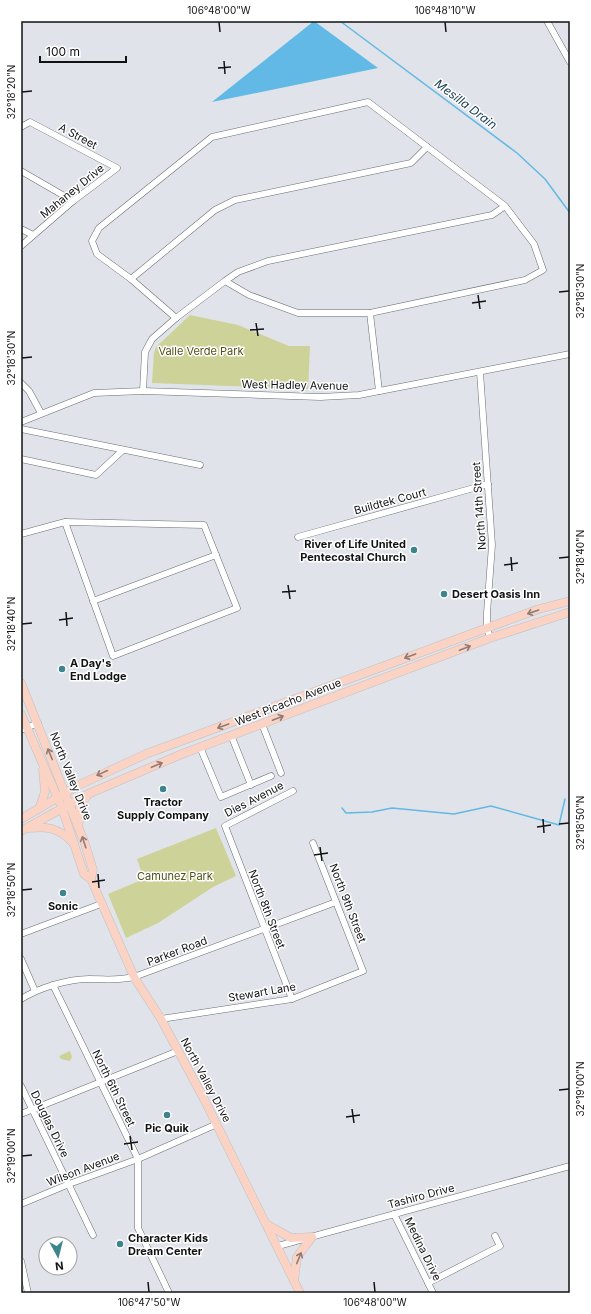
<svg xmlns="http://www.w3.org/2000/svg" width="591" height="1314" font-family="Inter,sans-serif">
  <style>
    .green { fill: #cdd298 }
    .water { fill: #62b9e5 }
    .lines { fill: none; stroke-linecap: round; stroke-linejoin: round }
    .stream { stroke: #62b9e5; stroke-width: 1.5 }
    .minor-casing { stroke: #6a6d72; stroke-width: 7 }
    .major-casing { stroke: #c1c1c2; stroke-width: 9 }
    .minor { stroke: #fff; stroke-width: 6 }
    .major { stroke: #fad3c5; stroke-width: 8 }
    .oneway { stroke: #917c75 }
    .ticks { fill: none; stroke: #111214; stroke-width: 1.5 }
    .poi-dot { fill: #3d858c; stroke: #fff; stroke-width: 1.5 }
    .labels { text-anchor: middle; dominant-baseline: central; stroke-width: 3; stroke-linejoin: round; paint-order: stroke }
    .street-label { font-size: 11px; fill: #111214; stroke: #fff }
    .park-label { font-size: 11px; fill: #4e5114; stroke: #fff }
    .poi-label { font-size: 11px; font-weight: bold; fill: #111214; stroke: #fff; text-anchor: start }
    .water-label { font-size: 12px; font-style: italic; fill: #163d4f; stroke: #fff }
    .neatline { fill: none; stroke: #111214; stroke-width: 1.5 }
    .ticks-label { font-size: 10px; text-anchor: middle; fill: #111214 }
  </style>
  <rect width="100%" height="100%" fill="#e0e3e9"/>
  <g class="green">
    <path d="M190 315 238 325 289 346H310L308 389 152 383 154 353 156 347Z"/>
    <path d="M216 828 236 876 213 887 158 923 126 938 108 894 144 879 137 859Z"/>
    <path d="M70 1051 72 1057 70 1061 61 1059 59 1056Z"/>
  </g>
  <path class="water" d="M314 21 378 68 212 102Z"/>
  <g class="lines">
    <g class="stream">
      <path d="M340 21 517 153 545 179 570 213"/>
      <path d="M342 808 346 813 372 812 392 808 454 814 491 806 559 825 565 799"/>
    </g>
    <g class="minor-casing">
      <g id="minor">
        <path d="M547 21 570 62"/>
        <path d="M21 127 30 122 117 168 73 201 21 246"/>
        <path d="M21 171 73 201"/>
        <path d="M21 229 33 235"/>
        <path d="M131 279 215 210 235 200 411 163 427 147"/>
        <path d="M225 281 176 318 131 279 97 254 92 241 99 228 212 137 368 102 505 206 534 244 543 270 525 280 370 313H298L249 295 225 281 238 272 268 261 492 215 505 206"/>
        <path d="M370 313 379 391"/>
        <path d="M480 372 492 545 487 613V628L490 638"/>
        <path d="M21 383 29 391 41 413"/>
        <path d="M143 391 145 352 152 339 176 318"/>
        <path d="M21 422 94 393 143 391 320 397 359 395 570 354"/>
        <path d="M21 429 200 465"/>
        <path d="M21 459 96 475 123 450"/>
        <path d="M21 534 65 522 204 525 237 608 113 656 65 522"/>
        <path d="M298 537 488 484"/>
        <path d="M93 601 216 555"/>
        <path d="M262 724 281 773"/>
        <path d="M21 730 38 723"/>
        <path d="M231 735 251 785"/>
        <path d="M200 747 221 797 271 776"/>
        <path d="M21 934 101 904"/>
        <path d="M21 959 35 991"/>
        <path d="M53 985 138 1159V1228L169 1293"/>
        <path d="M21 999C39 988 67 979 89 979 107 979 115 981 134 977L336 902"/>
        <path d="M292 999 225 826 293 791"/>
        <path d="M161 1019 292 999 363 971 313 843"/>
        <path d="M21 1086 93 1235"/>
        <path d="M21 1114 178 1051"/>
        <path d="M21 1204 69 1184 138 1159 217 1124"/>
        <path d="M394 1214 433 1293"/>
        <path d="M278 1246 570 1166"/>
        <path d="M21 1261 28 1293"/>
        <path d="M428 1283 500 1246 495 1236"/>
      </g>
    </g>
    <g class="major-casing">
      <g id="major">
        <path d="M21 683 85 844 93 870 91 879"/>
        <path d="M21 714 62 808 84 874 91 879 134 977 161 1019 204 1099 300 1293"/>
        <path d="M39 809 45 792 43 770"/>
        <path d="M21 819 79 785 146 754 487 628 539 609 570 601"/>
        <path d="M79 822 80 805 87 796"/>
        <path d="M29 828C47 826 59 828 72 842"/>
        <path d="M21 831 88 794 182 754 490 638 570 612"/>
        <path d="M266 1224 291 1238 312 1237"/>
        <path d="M294 1281 297 1257 312 1237"/>
      </g>
    </g>
    <use href="#minor" class="minor"/>
    <use href="#major" class="major"/>
  </g>
  <defs><path id="oneway-shaft" d="M-6 0H5M1.5-3L5.5 0L1.5 3" fill="none" stroke-width="1.6" stroke-linecap="round" stroke-linejoin="round"/></defs>
  <g class="oneway">
    <use href="#oneway-shaft" transform="translate(533 612) rotate(161)"/>
    <use href="#oneway-shaft" transform="translate(465 648) rotate(-21)"/>
    <use href="#oneway-shaft" transform="translate(410 656) rotate(160)"/>
    <use href="#oneway-shaft" transform="translate(278 718) rotate(-21)"/>
    <use href="#oneway-shaft" transform="translate(223 726) rotate(160)"/>
    <use href="#oneway-shaft" transform="translate(50 754) rotate(-112)"/>
    <use href="#oneway-shaft" transform="translate(157 765) rotate(-23)"/>
    <use href="#oneway-shaft" transform="translate(102 773) rotate(155)"/>
    <use href="#oneway-shaft" transform="translate(84 842) rotate(-108)"/>
    <use href="#oneway-shaft" transform="translate(299 1258) rotate(-68)"/>
  </g>
  <path class="ticks" d="M219 22 220 32M445 22 446 32M224 61 225 74M218 68 231 67M22 92 32 91M559 292 569 291M478 295 480 309M472 303 486 301M256 323 258 336M250 330 264 329M22 358 32 357M511 557 512 571M559 558 569 557M504 565 518 563M288 585 290 599M282 592 296 591M66 612 67 626M59 620 73 618M22 624 32 623M543 819 544 833M559 824 569 823M537 827 551 825M320 847 322 861M314 855 328 853M98 874 99 888M92 882 105 880M22 890 32 889M559 1090 569 1089M352 1109 354 1123M346 1117 360 1115M130 1136 132 1150M124 1144 138 1142M22 1156 32 1155M148 1282 149 1292M374 1282 375 1292"/>
  <g class="poi-dot">
    <circle cx="414" cy="550" r="4"/>
    <circle cx="444" cy="594" r="4"/>
    <circle cx="62" cy="669" r="4"/>
    <circle cx="163" cy="789" r="4"/>
    <circle cx="63" cy="893" r="4"/>
    <circle cx="167" cy="1115" r="4"/>
    <circle cx="120" cy="1244" r="4"/>
  </g>
  <g class="labels">
    <g class="street-label">
      <text transform="translate(78 136) rotate(28)">A Street</text>
      <text transform="translate(72 191) rotate(-39)">Mahaney Drive</text>
      <text transform="translate(295 385) rotate(1)">West Hadley Avenue</text>
      <text transform="translate(390 501) rotate(-15)">Buildtek Court</text>
      <text transform="translate(479 506) rotate(-94)">North 14th Street</text>
      <text transform="translate(288 702) rotate(-21)">West Picacho Avenue</text>
      <text transform="translate(71 776) rotate(68)">North Valley Drive</text>
      <text transform="translate(254 799) rotate(-27)">Dies Avenue</text>
      <text transform="translate(348 903) rotate(69)">North 9th Street</text>
      <text transform="translate(267 909) rotate(69)">North 8th Street</text>
      <text transform="translate(177 951) rotate(-21)">Parker Road</text>
      <text transform="translate(262 992) rotate(-10)">Stewart Lane</text>
      <text transform="translate(206 1080) rotate(62)">North Valley Drive</text>
      <text transform="translate(114 1088) rotate(64)">North 6th Street</text>
      <text transform="translate(50 1124) rotate(64)">Douglas Drive</text>
      <text transform="translate(83 1169) rotate(-21)">Wilson Avenue</text>
      <text transform="translate(421 1196) rotate(-15)">Tashiro Drive</text>
      <text transform="translate(423 1249) rotate(64)">Medina Drive</text>
    </g>
    <g class="park-label">
      <text x="201" y="351">Valle Verde Park</text>
      <text x="175" y="876">Camunez Park</text>
    </g>
    <g class="poi-label">
      <text x="406" y="544" text-anchor="end">River of Life United<tspan x="406" dy="13">Pentecostal Church</tspan></text>
      <text x="452" y="594">Desert Oasis Inn</text>
      <text x="70" y="663">A Day's<tspan x="70" dy="13">End Lodge</tspan></text>
      <text x="163" y="802" text-anchor="middle">Tractor<tspan x="163" dy="13">Supply Company</tspan></text>
      <text x="63" y="906" text-anchor="middle">Sonic</text>
      <text x="167" y="1128" text-anchor="middle">Pic Quik</text>
      <text x="128" y="1238">Character Kids<tspan x="128" dy="13">Dream Center</tspan></text>
    </g>
    <g class="water-label">
      <text transform="translate(466 104) rotate(37)">Mesilla Drain</text>
    </g>
  </g>
  <rect width="591" height="1314" fill="none" stroke="#ffffff" stroke-width="44"/>
  <g transform="translate(58 1256) rotate(173)"><circle r="19" fill="#ffffff" stroke="#a0a0a1"/>
  <path d="M0-3L7 15L0 10L-7 15Z" fill="#3d858c"/>
  <text y="-6" font-size="11" font-weight="bold" text-anchor="middle" fill="#111214">N</text>
  </g>
  <path d="M40 56v6h86v-6" fill="none" stroke="#111214" stroke-width="2"/>
  <text x="46" y="56" font-size="12" fill="#111214" stroke="#ffffff" stroke-width="3" paint-order="stroke">100 m</text>
  <rect x="22" y="22" width="547" height="1270" class="neatline"/>
  <g class="ticks-label">
    <text x="219" y="14">106°48'00"W</text>
    <text x="445" y="14">106°48'10"W</text>
    <text transform="translate(11 92) rotate(-90)" y="4">32°18'20"N</text>
    <text transform="translate(580 291) rotate(-90)" y="4">32°18'30"N</text>
    <text transform="translate(11 358) rotate(-90)" y="4">32°18'30"N</text>
    <text transform="translate(580 557) rotate(-90)" y="4">32°18'40"N</text>
    <text transform="translate(11 624) rotate(-90)" y="4">32°18'40"N</text>
    <text transform="translate(580 823) rotate(-90)" y="4">32°18'50"N</text>
    <text transform="translate(11 890) rotate(-90)" y="4">32°18'50"N</text>
    <text transform="translate(580 1089) rotate(-90)" y="4">32°19'00"N</text>
    <text transform="translate(11 1156) rotate(-90)" y="4">32°19'00"N</text>
    <text x="149" y="1306">106°47'50"W</text>
    <text x="375" y="1306">106°48'00"W</text>
  </g>
</svg>
